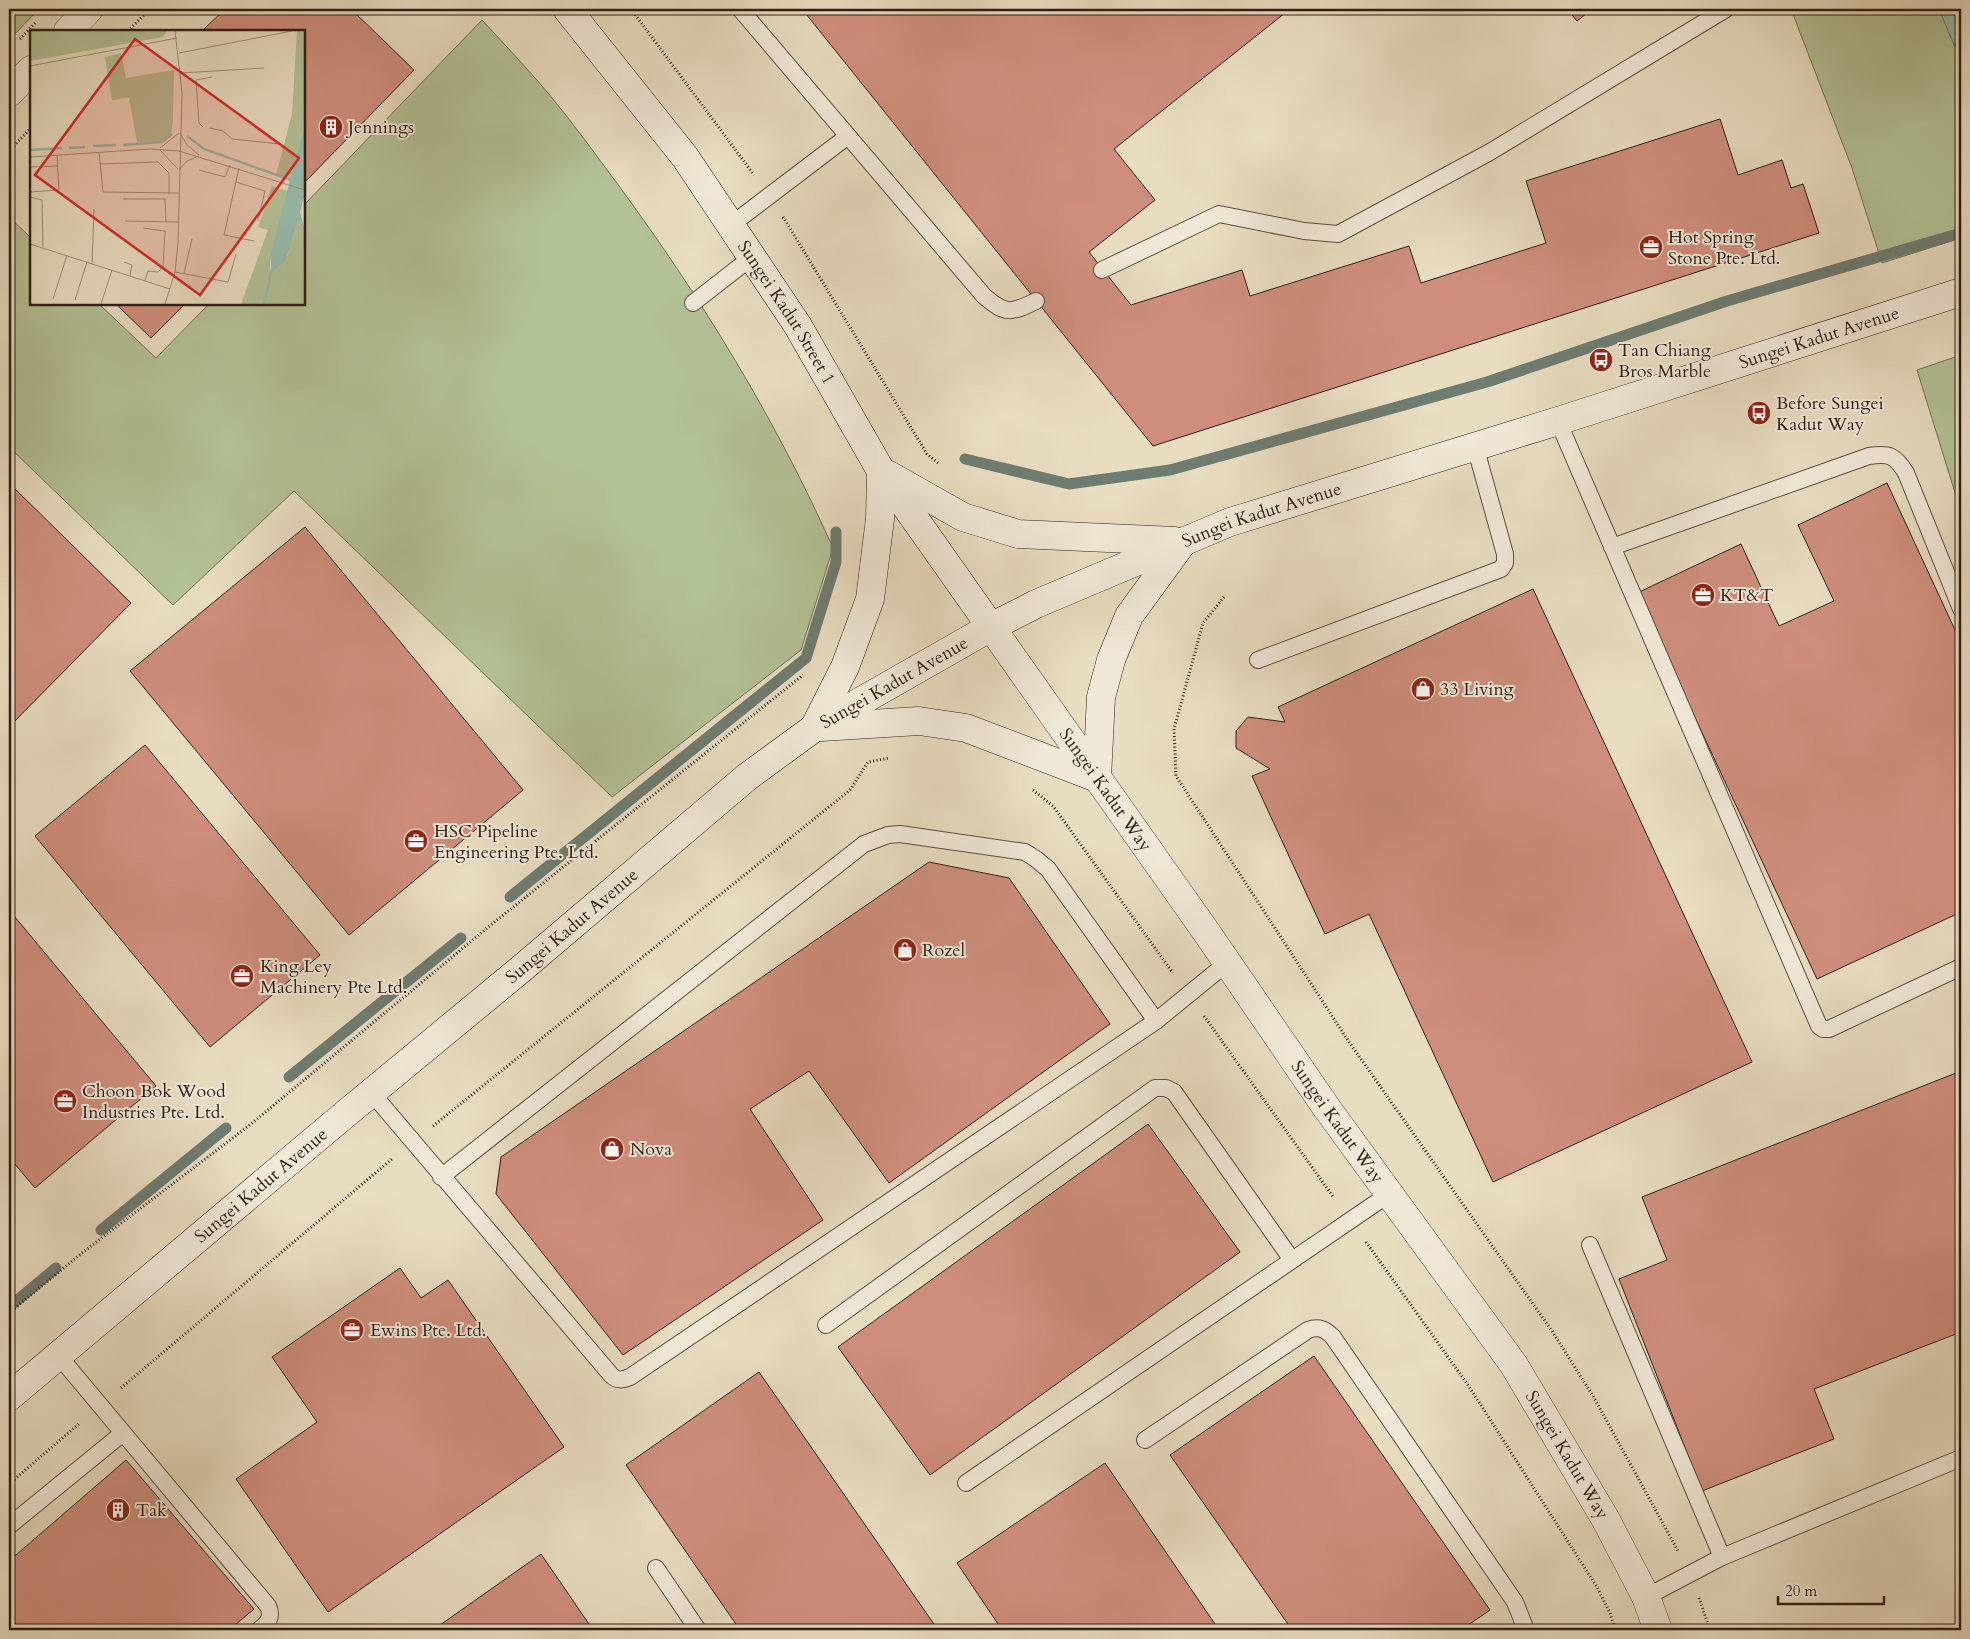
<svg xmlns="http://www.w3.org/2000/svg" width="1970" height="1639" font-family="Cardo,serif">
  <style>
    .green { fill: #b3c196; stroke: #726f56 }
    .water { fill: #98bcae; stroke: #6e7c71 }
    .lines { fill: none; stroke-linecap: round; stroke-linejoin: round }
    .stream { stroke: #6e7c71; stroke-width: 11 }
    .building { fill: #cf8e7d; stroke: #301d15 }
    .lane-casing { stroke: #5e4d40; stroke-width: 18 }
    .street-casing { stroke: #5e4d40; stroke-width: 29 }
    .secondary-casing { stroke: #301d15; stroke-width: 29 }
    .path { stroke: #301d15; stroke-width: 3; stroke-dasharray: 1 2.5; stroke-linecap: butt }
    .lane { stroke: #f0e8d7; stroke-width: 16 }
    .street { stroke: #f0e8d7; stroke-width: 28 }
    .secondary { stroke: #f0e8d7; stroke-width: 28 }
    .labels { text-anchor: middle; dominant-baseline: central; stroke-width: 4; stroke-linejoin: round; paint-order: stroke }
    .poi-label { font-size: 18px; fill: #301d15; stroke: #f0e8d7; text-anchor: start }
    .street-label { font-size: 18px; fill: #301d15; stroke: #f0e8d7 }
    .inset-river { fill: none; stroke: #98bcae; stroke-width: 2.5 }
    .inset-road { fill: none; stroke: #9e907c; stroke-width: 1 }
    .view { fill: #d62828; fill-opacity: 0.15; stroke: #d62828; stroke-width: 2.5 }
    .inset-edge { fill: none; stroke: #301d15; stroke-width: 2.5 }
  </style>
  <rect width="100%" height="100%" fill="#e8dcc1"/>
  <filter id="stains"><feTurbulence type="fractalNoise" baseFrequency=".004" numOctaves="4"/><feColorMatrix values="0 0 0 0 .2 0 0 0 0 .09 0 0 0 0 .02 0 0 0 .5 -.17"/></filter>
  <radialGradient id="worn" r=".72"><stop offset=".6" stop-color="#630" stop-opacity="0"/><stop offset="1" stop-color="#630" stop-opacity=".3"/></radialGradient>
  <g class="green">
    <path d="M9 9H39L9 40Z"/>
    <path d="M1791 9H1939L1961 61V238L1882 263 1852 168Z"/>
    <path d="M482 20C504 44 527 68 548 93 573 123 596 155 619 186 702 299 776 420 833 548L801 650 612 797 294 491 173 605 9 447V217L31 238V304H99L156 358 209 304H304V205Z"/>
    <path d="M1961 355V512L1917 370Z"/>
  </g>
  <path class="water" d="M1939 9H1961V61Z"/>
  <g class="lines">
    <g class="stream">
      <path d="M965 459 1069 484 1170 470 1487 382 1727 301 1961 233"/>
      <path d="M510 897 806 658 836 562V532"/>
      <path d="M289 1077 461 938"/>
      <path d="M101 1230 226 1128"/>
      <path d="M9 1307 56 1268"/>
    </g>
  </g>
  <g class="building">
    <path d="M225 9H351L414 70 304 183V31H202Z"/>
    <path d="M802 9H1290L1114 149 1155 200 1089 252 1131 305 1242 270 1250 296 1409 246 1421 283 1546 243 1526 181 1720 119 1738 175 1782 160 1791 188 1803 184 1819 233 1153 446Z"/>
    <path d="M1567 9H1592L1577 21Z"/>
    <path d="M116 304H185L151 338Z"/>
    <path d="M9 483 131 603 9 727Z"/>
    <path d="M1887 483 1961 643V912L1817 979 1637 593 1741 544 1779 626 1834 601 1798 525Z"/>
    <path d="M305 527 523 790 349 935 130 671Z"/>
    <path d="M1533 589 1752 1062 1493 1182 1369 914 1325 934 1252 776 1270 769 1236 748V731L1248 717 1285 722 1278 707Z"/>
    <path d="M145 745 320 955 210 1047 35 836Z"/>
    <path d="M929 862 1009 878 1110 1024 889 1183 809 1071 750 1109 823 1220 623 1355 496 1194 501 1157Z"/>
    <path d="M9 910 156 1086 35 1188 9 1157Z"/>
    <path d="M1961 1071V1332L1814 1389 1834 1439 1702 1491 1619 1279 1667 1260 1642 1197Z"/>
    <path d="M1148 1124 1240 1252 930 1475 838 1347Z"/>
    <path d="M400 1268 421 1298 448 1280 564 1447 328 1612 236 1479 317 1422 272 1357Z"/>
    <path d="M1314 1356 1490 1610 1461 1630H1292L1170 1455Z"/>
    <path d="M759 1372 938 1630H740L626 1465Z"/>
    <path d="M126 1460 254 1609 229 1630H9V1561Z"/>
    <path d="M1105 1463 1219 1630H1002L957 1563Z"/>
    <path d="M541 1554 593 1630H433Z"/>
  </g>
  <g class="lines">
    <g class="lane-casing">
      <g id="lane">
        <path d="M740 9 984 296C1006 315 1011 313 1036 301"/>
        <path d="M731 225 848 136"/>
        <path d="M1102 270 1219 214 1304 231 1338 234 1490 152 1726 9"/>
        <path d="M693 303 752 257"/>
        <path d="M1558 421 1819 1026 1823 1029H1829L1961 967"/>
        <path d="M1612 547 1869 456C1889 453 1895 455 1906 473L1961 609"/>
        <path d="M1258 660 1501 569 1505 563V554L1475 446"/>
        <path d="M371 1092 611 1375C617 1381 622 1380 630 1377L1156 1021 1227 963"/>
        <path d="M441 1177 864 844 888 835 900 834 1025 852 1036 859 1048 869 1156 1021"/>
        <path d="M1590 1245 1722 1557"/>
        <path d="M826 1325 1155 1088H1166L1174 1092 1292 1260"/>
        <path d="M58 1355 268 1606C273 1617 268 1623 259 1630"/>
        <path d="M1145 1440 1308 1330C1319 1326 1325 1329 1333 1337L1515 1602 1526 1630"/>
        <path d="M966 1483 1389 1194"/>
        <path d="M9 1526 123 1433"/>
        <path d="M656 1568 698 1630"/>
        <path d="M1646 1597 1722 1557 1961 1458"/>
      </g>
    </g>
    <g class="street-casing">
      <g id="street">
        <path d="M68 31 89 9"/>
        <path d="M9 93 31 70"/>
        <path id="s1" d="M991 627 1207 933 1326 1107 1514 1365 1606 1520 1646 1597 1658 1630"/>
      </g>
    </g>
    <g class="secondary-casing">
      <g id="secondary">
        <path id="s2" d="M567 9 685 157 798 326 881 471 991 627"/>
        <path d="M887 474 963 517 1018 534 1175 541"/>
        <path d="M821 727 919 721 966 728 1097 778 1101 697 1111 660 1129 616 1183 542"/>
        <path d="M814 728 845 667 870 599 880 519 881 471"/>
        <path id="s3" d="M9 1397 343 1116 521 969 747 777 814 728 991 627 1036 604 1230 522 1558 421 1961 292"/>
      </g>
    </g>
    <g class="path">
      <path d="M631 9 754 175"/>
      <path d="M128 31 150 9"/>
      <path d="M20 39 36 22"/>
      <path d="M9 151 31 128"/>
      <path d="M783 217 927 454 938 463"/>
      <path d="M1224 597 1203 623 1174 729 1176 776 1349 1042 1552 1331 1593 1396 1678 1551"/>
      <path d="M1033 790 1053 806 1173 973"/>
      <path d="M1204 1016 1334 1198"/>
      <path d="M433 1126 850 790 868 762 890 758"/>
      <path d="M1366 1242 1468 1385 1597 1587 1610 1613 1615 1630"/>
      <path d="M9 1313 82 1253 251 1124 492 924 803 675"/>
      <path d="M121 1388 393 1158"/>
      <path d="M9 1484 80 1423"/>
      <path d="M1699 1598 1710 1630"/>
    </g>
    <use href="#lane" class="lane"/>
    <use href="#street" class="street"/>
    <use href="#secondary" class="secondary"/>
  </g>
  <defs>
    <g id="building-disc" transform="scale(1.25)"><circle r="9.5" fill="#8f2418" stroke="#f0e8d7"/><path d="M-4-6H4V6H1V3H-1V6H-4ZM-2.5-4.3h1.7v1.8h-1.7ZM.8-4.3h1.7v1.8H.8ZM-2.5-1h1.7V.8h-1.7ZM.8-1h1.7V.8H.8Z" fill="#fff"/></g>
    <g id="office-disc" transform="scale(1.25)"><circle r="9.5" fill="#8f2418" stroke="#f0e8d7"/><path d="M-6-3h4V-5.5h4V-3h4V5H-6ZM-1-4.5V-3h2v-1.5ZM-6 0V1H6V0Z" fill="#fff"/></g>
    <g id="bus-disc" transform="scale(1.25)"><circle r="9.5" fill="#8f2418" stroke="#f0e8d7"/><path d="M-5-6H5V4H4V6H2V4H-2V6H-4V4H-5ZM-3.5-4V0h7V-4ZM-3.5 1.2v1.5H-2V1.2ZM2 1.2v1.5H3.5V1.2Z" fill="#fff"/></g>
    <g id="shop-disc" transform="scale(1.25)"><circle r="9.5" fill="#8f2418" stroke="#f0e8d7"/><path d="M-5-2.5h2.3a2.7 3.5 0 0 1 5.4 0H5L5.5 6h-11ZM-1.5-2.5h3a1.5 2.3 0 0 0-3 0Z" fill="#fff"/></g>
  </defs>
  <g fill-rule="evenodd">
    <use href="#building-disc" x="331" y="127"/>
    <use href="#office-disc" x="1651" y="247"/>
    <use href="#bus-disc" x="1601" y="360"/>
    <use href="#bus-disc" x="1759" y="413"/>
    <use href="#office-disc" x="1703" y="595"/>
    <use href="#shop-disc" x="1423" y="689"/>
    <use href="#office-disc" x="416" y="841"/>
    <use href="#shop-disc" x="905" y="950"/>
    <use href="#office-disc" x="242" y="976"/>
    <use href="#office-disc" x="65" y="1101"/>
    <use href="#shop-disc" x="612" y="1149"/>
    <use href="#office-disc" x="352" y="1330"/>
    <use href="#building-disc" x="118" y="1510"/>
  </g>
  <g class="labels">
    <g class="poi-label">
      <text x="348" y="127">Jennings</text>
      <text x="1668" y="237">Hot Spring<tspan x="1668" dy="21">Stone Pte. Ltd.</tspan></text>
      <text x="1618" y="350">Tan Chiang<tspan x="1618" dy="21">Bros Marble</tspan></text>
      <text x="1776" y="403">Before Sungei<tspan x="1776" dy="21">Kadut Way</tspan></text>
      <text x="1720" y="595">KT&amp;T</text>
      <text x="1440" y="689">33 Living</text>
      <text x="434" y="831">HSC Pipeline<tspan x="434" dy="21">Engineering Pte. Ltd.</tspan></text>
      <text x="922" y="950">Rozel</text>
      <text x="260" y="966">King Ley<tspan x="260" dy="21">Machinery Pte Ltd.</tspan></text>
      <text x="82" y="1091">Choon Bok Wood<tspan x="82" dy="21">Industries Pte. Ltd.</tspan></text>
      <text x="630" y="1149">Nova</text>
      <text x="370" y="1330">Ewins Pte. Ltd.</text>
      <text x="136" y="1510">Tak</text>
    </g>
    <g class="street-label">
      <text stroke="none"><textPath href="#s2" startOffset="375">Sungei Kadut Street 1</textPath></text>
      <text stroke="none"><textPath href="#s3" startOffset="2129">Sungei Kadut Avenue</textPath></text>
      <text stroke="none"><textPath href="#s3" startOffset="1544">Sungei Kadut Avenue</textPath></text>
      <text stroke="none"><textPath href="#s3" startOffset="1139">Sungei Kadut Avenue</textPath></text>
      <text stroke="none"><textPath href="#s1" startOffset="199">Sungei Kadut Way</textPath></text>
      <text stroke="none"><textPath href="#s3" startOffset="734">Sungei Kadut Avenue</textPath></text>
      <text stroke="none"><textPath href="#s1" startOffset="604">Sungei Kadut Way</textPath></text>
      <text stroke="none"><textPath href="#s3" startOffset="329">Sungei Kadut Avenue</textPath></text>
      <text stroke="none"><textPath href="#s1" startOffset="1009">Sungei Kadut Way</textPath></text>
    </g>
  </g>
  <g transform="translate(30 30)">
    <rect width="275" height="275" fill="#e8dcc1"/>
    <path d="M0 1H137L133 7 0 31ZM267 1H275V93L260 150 246 145 262 84ZM91 23 96 48 144 40 143 90 141 105 132 112H107L99 68 82 70 75 27ZM242 156 258 161 240 226V241L256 230 268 190 275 201V274H211L238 200 228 197Z" fill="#b3c196"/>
    <path d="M275 93V163L270 182 275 201 268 190 256 230 242 242 240 226Z" fill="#98bcae"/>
    <path class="inset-river" d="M157 106 174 119 261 150M93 115 132 112 142 104M63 116 86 115M39 118 55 117M0 120 32 118M234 274 243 235"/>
    <path class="inset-road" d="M149 23 262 1M0 36 147 8M151 43 234 38M173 97 169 93 166 50 182 47M180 98 193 101 202 109 250 114M150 103 157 115 169 125M130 118 149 103M130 120 148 139M69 122 73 162 149 163M0 127 120 119 149 121 275 160M70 134 128 132 139 143V164M0 137 28 136M209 138 194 205 224 211M149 140 157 131 169 126M169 140 195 147 200 135M206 152 235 161 228 191M0 162 29 160 27 125M0 167 12 170 13 217M93 169H135L136 192M95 191 148 192M113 198 135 201 133 237 128 242 118 241 115 251M0 214 140 259M94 232 102 235 100 246M62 234 64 179M145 242 198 252 206 224M154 243 162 209M23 269 37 225M45 270 57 232M71 274 82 240M135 274 145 242 148 214 152 63 145 1"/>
    <path class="view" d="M105 9 269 128 170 265 5 145Z"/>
    <rect width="275" height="275" class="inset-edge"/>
  </g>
  <rect width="1970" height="1639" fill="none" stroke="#e8dcc1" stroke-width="30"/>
  <rect x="10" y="10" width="1950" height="1619" fill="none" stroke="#301d15" stroke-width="2.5"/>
  <rect x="15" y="15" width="1940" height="1609" fill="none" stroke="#301d15"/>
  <path d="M1778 1596v8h106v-8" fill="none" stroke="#301d15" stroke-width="2.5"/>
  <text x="1785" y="1596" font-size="15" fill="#301d15" stroke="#f0e8d7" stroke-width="4" paint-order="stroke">20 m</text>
  <rect width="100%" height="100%" filter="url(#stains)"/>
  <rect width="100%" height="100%" fill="url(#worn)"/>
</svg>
